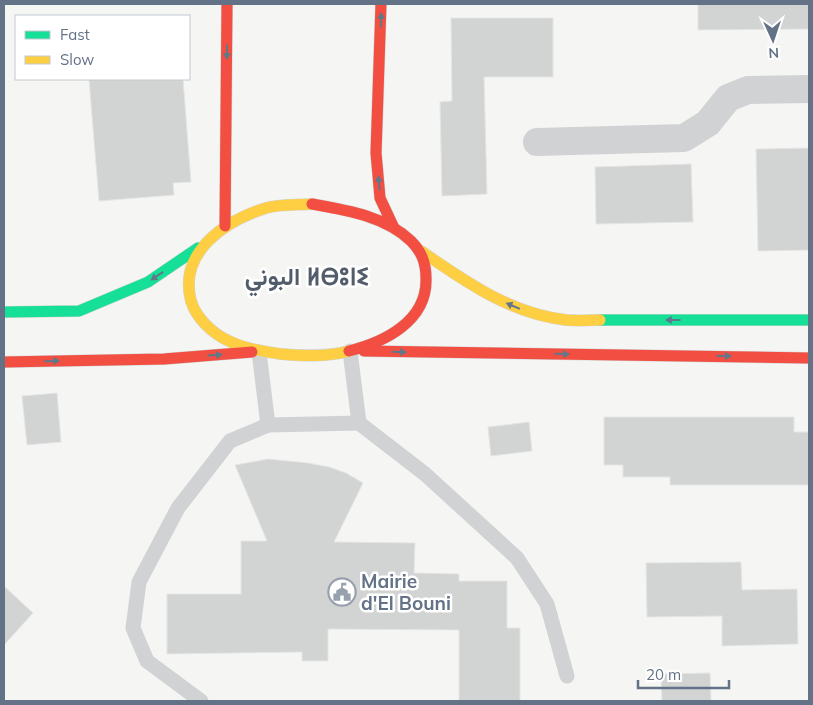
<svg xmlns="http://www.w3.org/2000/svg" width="813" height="705" font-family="Mulish,Vazirmatn,'Noto Sans Tifinagh',sans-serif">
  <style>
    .building { fill: #d2d4d4; stroke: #e4e5e4 }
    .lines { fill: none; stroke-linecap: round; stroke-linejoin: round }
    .fast-casing { stroke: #d2d4d5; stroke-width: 12 }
    .slow-casing { stroke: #d2d4d5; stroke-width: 12 }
    .jam-casing { stroke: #d2d4d5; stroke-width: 12 }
    .lane { stroke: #d1d2d3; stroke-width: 15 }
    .street { stroke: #d1d2d3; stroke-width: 28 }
    .fast { stroke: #16e098; stroke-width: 11 }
    .slow { stroke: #ffcf43; stroke-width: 11 }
    .jam { stroke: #f24e42; stroke-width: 11 }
    .oneway { fill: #607888 }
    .labels { text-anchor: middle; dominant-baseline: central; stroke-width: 5; stroke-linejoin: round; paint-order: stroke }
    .poi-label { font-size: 19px; font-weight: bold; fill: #647287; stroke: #fff; text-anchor: start }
    .district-label { font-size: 24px; font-weight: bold; fill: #525c6b; stroke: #fff }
  </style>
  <rect width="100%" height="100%" fill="#f5f6f4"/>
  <g class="building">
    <path d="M698 4H809V29L698 30Z"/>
    <path d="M451 18H553V77H484L487 194 442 196 440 102 452 101Z"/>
    <path d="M89 79H183L191 182 173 183 174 195 99 201Z"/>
    <path d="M809 148V250L758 251 756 149Z"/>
    <path d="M691 164 693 222 596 224 595 167Z"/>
    <path d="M57 393 61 442 27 445 22 396Z"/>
    <path d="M604 417H794V432H809V485H670V477H623V465H604Z"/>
    <path d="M529 422 532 451 491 456 488 427Z"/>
    <path d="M268 459 308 463 329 467 346 473 363 483 334 542 415 543 414 573 459 574V581H507V628H520V701H459V630L328 629V661H302V652L167 654V594H241V541H267L235 465Z"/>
    <path d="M741 562 742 590 797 589 798 644 722 646V616L647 617 646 563Z"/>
    <path d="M4 586 33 613 4 645Z"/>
    <path d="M710 673 711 701H662L661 674Z"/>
  </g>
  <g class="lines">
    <g class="fast-casing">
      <g id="fast">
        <path d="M4 312 79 311 148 282 198 248"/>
        <path d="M600 320H809"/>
      </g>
    </g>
    <g class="slow-casing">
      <g id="slow">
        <path d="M312 204C297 205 281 204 266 208 225 221 178 252 191 301 196 318 213 334 229 341 245 349 263 351 281 354 304 356 327 357 349 351"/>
        <path d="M421 251C466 282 509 313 566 320 577 321 589 320 600 320"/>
      </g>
    </g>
    <g class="jam-casing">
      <g id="jam">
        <path d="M381 4 376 153 380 198 394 228"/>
        <path d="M312 204C346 210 385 216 411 241 422 252 426 263 426 279 427 321 385 342 349 351"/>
        <path d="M225 226 227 4"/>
        <path d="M364 351 809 358"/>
        <path d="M4 362 164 359 252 352"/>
      </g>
    </g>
    <g class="lane">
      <path d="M350 351 359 423 425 474 517 558 547 604 567 676"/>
      <path d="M268 425 359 423"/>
      <path d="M201 701 147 661 133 628 139 582 178 508 230 441 268 425 259 352"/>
    </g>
    <path class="street" d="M537 142 684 138 708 123 728 98 748 90 809 89"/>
    <use href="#fast" class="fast"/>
    <use href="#slow" class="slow"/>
    <use href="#jam" class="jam"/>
  </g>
  <defs><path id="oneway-solid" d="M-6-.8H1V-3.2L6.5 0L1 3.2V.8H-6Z" transform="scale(1.25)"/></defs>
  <g class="oneway">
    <use href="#oneway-solid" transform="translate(381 20) rotate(-88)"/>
    <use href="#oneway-solid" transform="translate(227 52) rotate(90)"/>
    <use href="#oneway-solid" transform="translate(379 183) rotate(-95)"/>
    <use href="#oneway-solid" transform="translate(157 276) rotate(146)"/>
    <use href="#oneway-solid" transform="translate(513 306) rotate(-157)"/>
    <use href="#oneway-solid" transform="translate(673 320) rotate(180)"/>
    <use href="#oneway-solid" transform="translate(399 352) rotate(1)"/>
    <use href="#oneway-solid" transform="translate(562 354) rotate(1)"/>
    <use href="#oneway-solid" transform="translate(215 355) rotate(-4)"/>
    <use href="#oneway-solid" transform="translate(724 356) rotate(1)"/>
    <use href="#oneway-solid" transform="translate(52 361) rotate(-1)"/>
  </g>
  <defs>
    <g id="civic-ring" transform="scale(1.4375)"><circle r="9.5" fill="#fff" stroke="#97a0ad" stroke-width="1.5"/><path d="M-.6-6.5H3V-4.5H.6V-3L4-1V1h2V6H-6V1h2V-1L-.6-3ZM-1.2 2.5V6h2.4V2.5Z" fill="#97a0ad"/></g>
  </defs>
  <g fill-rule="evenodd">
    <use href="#civic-ring" x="342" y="592"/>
  </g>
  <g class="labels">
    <g class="poi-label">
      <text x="361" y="581">Mairie<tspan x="361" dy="22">d'El Bouni</tspan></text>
    </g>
    <g class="district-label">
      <text x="307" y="276">البوني ⵍⴱⵓⵏⵉ</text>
    </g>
  </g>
  <rect width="813" height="705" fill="none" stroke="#647287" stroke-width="10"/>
  <rect x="15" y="15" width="175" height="65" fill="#ffffff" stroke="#c1c7cf"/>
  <rect x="25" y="31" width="25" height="8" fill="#16e098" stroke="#c1c7cf"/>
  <text x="60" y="40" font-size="15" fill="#647287">Fast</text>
  <rect x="25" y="56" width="25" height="8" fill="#ffcf43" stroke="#c1c7cf"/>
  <text x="60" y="65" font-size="15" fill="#647287">Slow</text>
  <g transform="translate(773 40) rotate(177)" stroke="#ffffff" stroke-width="4" paint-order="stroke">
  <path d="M0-4L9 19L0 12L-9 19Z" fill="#647287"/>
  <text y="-8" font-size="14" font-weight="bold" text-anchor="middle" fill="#647287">N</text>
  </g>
  <path d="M638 680v8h91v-8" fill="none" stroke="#647287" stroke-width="2.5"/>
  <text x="646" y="680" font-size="15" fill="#647287" stroke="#ffffff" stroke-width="4" paint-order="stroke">20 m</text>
</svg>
